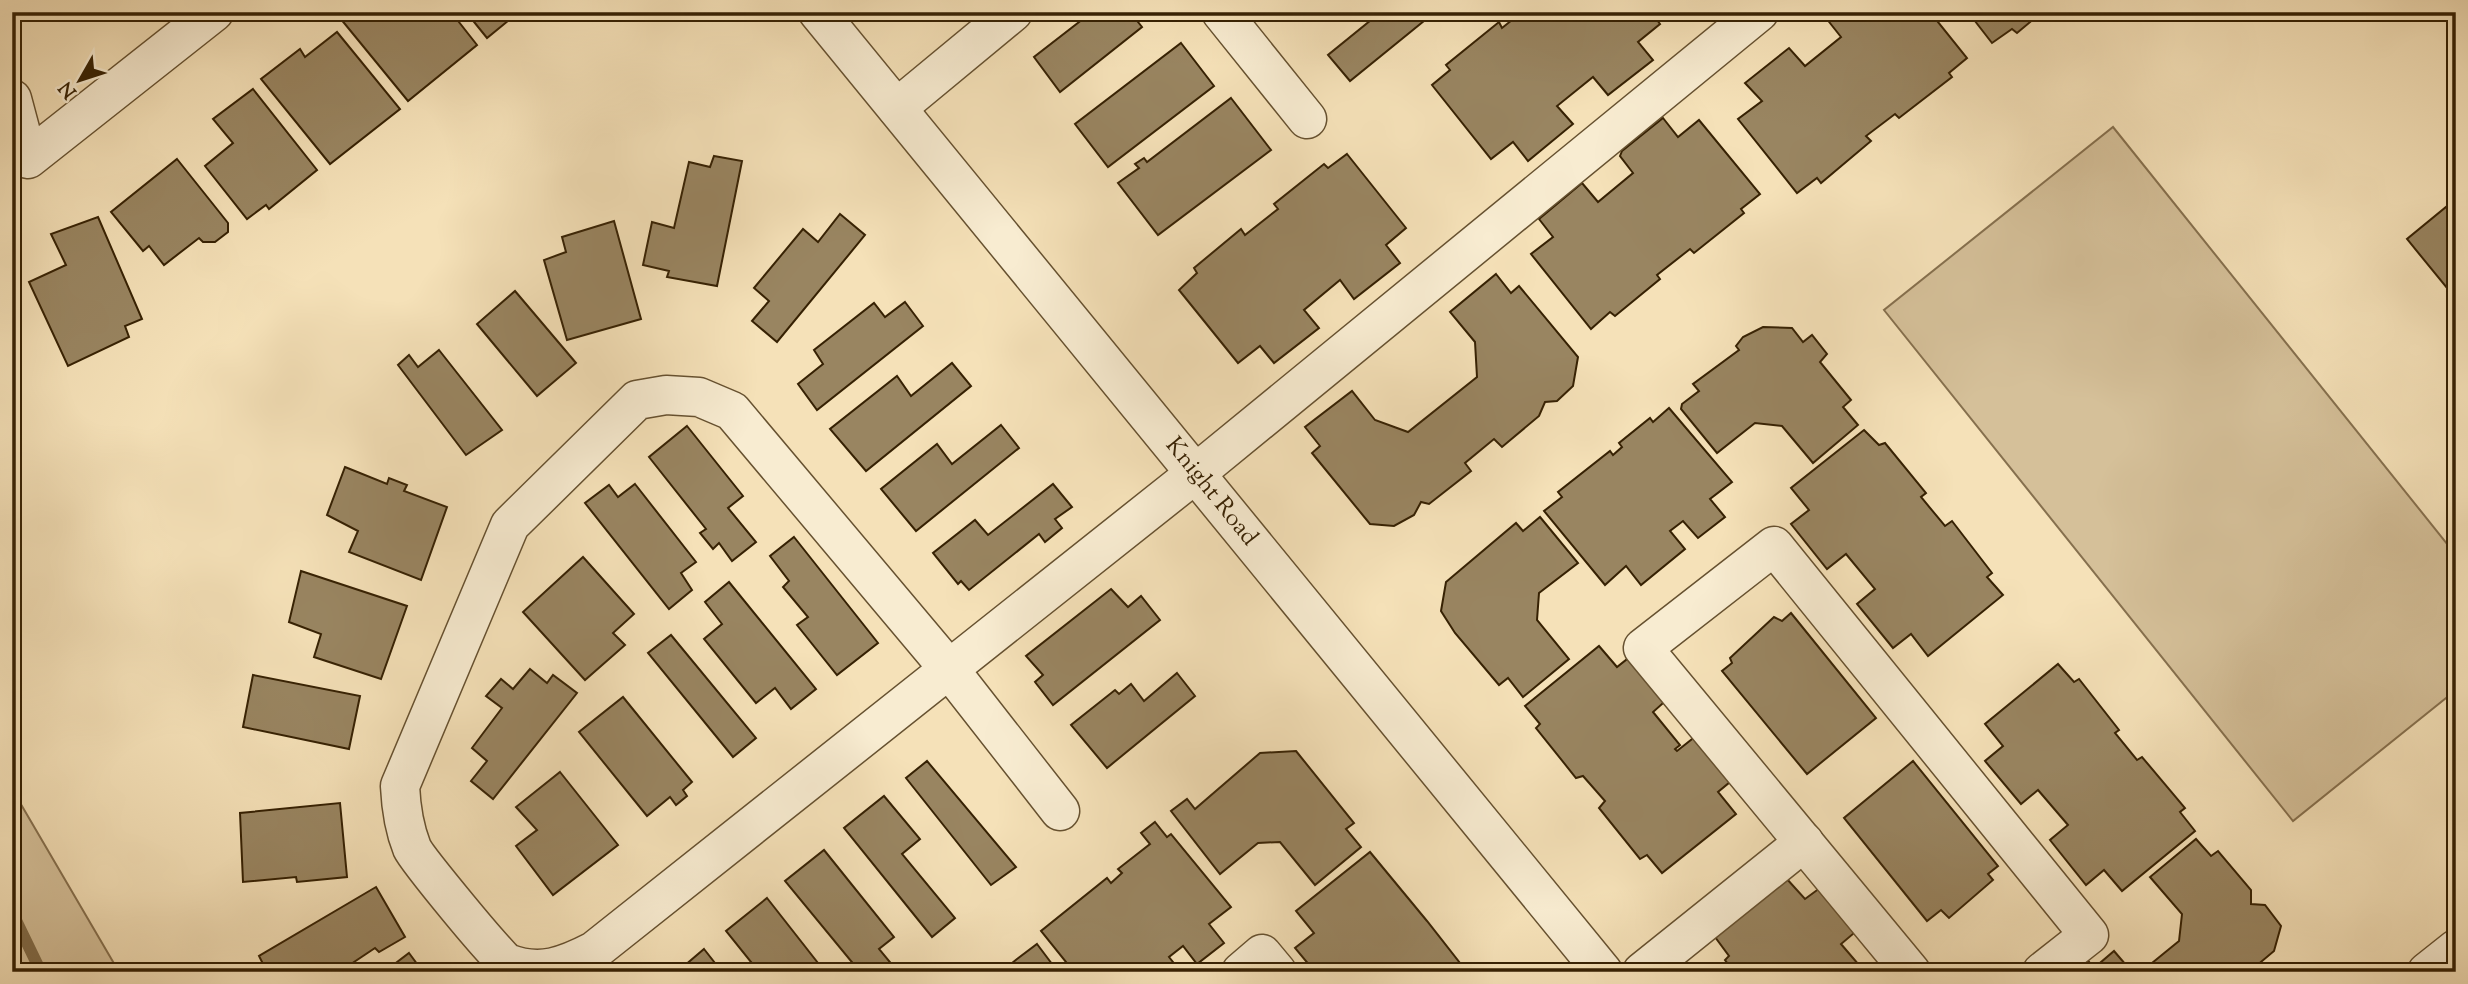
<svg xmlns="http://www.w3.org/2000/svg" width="2468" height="984" font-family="'Sorts Mill Goudy',serif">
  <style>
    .green { fill: #d5c099; stroke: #86704e; stroke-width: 2 }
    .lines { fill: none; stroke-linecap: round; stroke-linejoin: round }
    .stream { stroke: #826d4a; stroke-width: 12 }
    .building { fill: #998561; stroke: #362103; stroke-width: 2 }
    .minor-casing { stroke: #665130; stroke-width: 41 }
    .minor { stroke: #f8ecd1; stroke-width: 38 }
    .labels { text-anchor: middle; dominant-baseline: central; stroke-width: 6; stroke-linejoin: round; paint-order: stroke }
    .street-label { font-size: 24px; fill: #362103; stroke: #f8ecd1 }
  </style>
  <rect width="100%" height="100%" fill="#f5e1b8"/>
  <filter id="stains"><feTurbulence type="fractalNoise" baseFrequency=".00286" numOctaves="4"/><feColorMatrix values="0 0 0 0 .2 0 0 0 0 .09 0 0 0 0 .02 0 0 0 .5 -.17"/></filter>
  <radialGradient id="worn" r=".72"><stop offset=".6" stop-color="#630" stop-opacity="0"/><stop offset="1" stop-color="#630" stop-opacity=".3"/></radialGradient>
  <g class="green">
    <path d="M2113 127 2456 555V690L2293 821 1884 310Z"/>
    <path d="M12 789 119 972H12Z"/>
  </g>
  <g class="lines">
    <path class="stream" d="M12 912 41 972"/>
  </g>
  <g class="building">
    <path d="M346 12H451L477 45 408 101 340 18Z"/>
    <path d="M466 12H519L487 38Z"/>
    <path d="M1092 12H1130L1142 27 1060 92 1034 57Z"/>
    <path d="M1366 12H1435L1350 81 1328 55 1371 20Z"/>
    <path d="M1522 12H1651L1660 24 1638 42 1653 60 1608 95 1593 77 1557 106 1573 124 1528 161 1513 142 1491 159 1432 85 1450 70 1446 65 1499 22 1502 28Z"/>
    <path d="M1833 12H1930L1967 58 1949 73 1952 77 1899 118 1895 114 1866 136 1871 141 1821 183 1817 178 1797 193 1738 119 1762 101 1745 83 1789 48 1805 66 1841 37 1826 18Z"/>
    <path d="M1968 12H2042L2017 33 2012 29 1992 43Z"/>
    <path d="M337 32 400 109 330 164 261 79 300 49 305 57Z"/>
    <path d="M1181 43 1214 86 1108 167 1075 124Z"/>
    <path d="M253 89 317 170 269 209 266 205 247 219 205 166 233 143 213 119Z"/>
    <path d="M1231 98 1271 150 1158 235 1118 183 1139 168 1135 164 1144 158 1147 162Z"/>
    <path d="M1663 118 1678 137 1699 120 1760 194 1741 209 1744 213 1694 253 1690 249 1657 275 1660 279 1615 316 1610 312 1591 329 1531 254 1553 237 1539 219 1582 183 1598 202 1633 173 1620 156 1622 151Z"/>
    <path d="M1347 154 1406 228 1386 245 1400 263 1354 299 1340 280 1304 310 1319 328 1274 363 1260 346 1238 363 1179 290 1197 273 1194 268 1241 229 1245 235 1278 209 1274 204 1324 164 1328 168Z"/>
    <path d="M714 156 742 161 717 286 667 277 669 271 643 265 652 222 674 228 689 162 710 167Z"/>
    <path d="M177 159 228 223V232L215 242H203L199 238 164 265 149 246 143 251 111 212Z"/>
    <path d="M2446 207 2456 219V299L2407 239Z"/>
    <path d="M840 214 865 235 777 342 752 321 769 301 754 288 803 229 818 242Z"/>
    <path d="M98 217 142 319 125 326 129 337 68 366 29 282 66 265 51 234Z"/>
    <path d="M614 221 641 319 567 340 544 260 566 252 562 237Z"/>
    <path d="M1496 274 1511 293 1519 286 1578 357 1573 386 1557 401 1545 402 1539 416 1502 447 1494 439 1465 463 1471 471 1429 504 1421 502 1414 515 1394 526 1370 524 1312 453 1320 446 1305 427 1352 391 1375 420 1408 432 1477 377 1475 342 1450 312Z"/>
    <path d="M515 291 576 363 537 396 477 324Z"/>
    <path d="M905 302 923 326 817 410 798 384 823 364 814 350 874 303 885 317Z"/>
    <path d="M1763 327 1792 328 1803 342 1812 335 1827 354 1820 362 1851 400 1843 407 1858 425 1813 463 1782 426 1755 423 1717 453 1681 409 1682 404 1699 391 1693 384 1739 350 1736 346 1743 337Z"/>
    <path d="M439 350 502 430 466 455 398 365 409 355 418 367Z"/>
    <path d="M952 363 971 386 866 471 830 429 897 376 911 396Z"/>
    <path d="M1669 408 1732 482 1710 499 1725 517 1698 538 1683 521 1670 531 1685 549 1641 585 1626 566 1605 585 1544 511 1562 497 1558 492 1610 451 1613 455 1622 447 1619 443 1650 418 1653 422Z"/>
    <path d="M1001 425 1019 448 916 531 881 489 937 444 952 464Z"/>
    <path d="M687 426 743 496 728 508 756 542 732 561 719 543 713 549 700 533 706 529 649 457Z"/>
    <path d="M1864 430 1879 445 1885 443 1926 493 1921 497 1945 526 1952 521 1992 573 1987 577 2003 595 1928 656 1911 634 1893 648 1857 604 1875 589 1846 554 1827 569 1791 524 1809 510 1791 488Z"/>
    <path d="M345 467 387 484 389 478 407 485 404 491 447 507 421 580 349 552 358 531 327 515Z"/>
    <path d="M635 484 696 562 681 573 692 590 669 609 585 503 609 485 618 497Z"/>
    <path d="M1053 484 1072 507 1055 519 1062 528 1045 542 1039 534 969 590 961 581 958 584 933 553 975 520 988 535Z"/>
    <path d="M1540 517 1578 563 1539 593 1537 620 1569 659 1523 697 1508 678 1499 685 1455 633 1441 611 1446 582 1516 523 1523 531Z"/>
    <path d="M794 537 878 643 837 675 797 625 808 617 783 587 789 581 770 556Z"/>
    <path d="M583 557 634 614 613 633 625 645 585 680 523 612Z"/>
    <path d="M301 571 407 606 381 679 314 657 321 634 289 622Z"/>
    <path d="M729 582 816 689 791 709 775 688 756 703 704 639 722 624 705 602Z"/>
    <path d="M1111 589 1128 607 1141 596 1160 620 1053 705 1035 682 1043 675 1026 656Z"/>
    <path d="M1791 613 1876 718 1807 774 1722 671 1732 663 1730 658 1774 617 1782 621Z"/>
    <path d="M671 635 756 738 733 757 648 653Z"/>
    <path d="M1599 646 1617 667 1636 652 1671 696 1653 712 1680 745 1675 749 1677 751 1701 732 1736 777 1718 792 1736 814 1662 873 1647 855 1640 859 1599 808 1605 801 1583 776 1576 778 1536 728 1540 724 1525 706Z"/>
    <path d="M2058 664 2074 682 2079 679 2119 730 2115 733 2137 760 2142 757 2185 808 2180 812 2195 831 2122 891 2104 870 2086 885 2050 840 2068 825 2038 790 2021 804 1985 761 2003 746 1985 724Z"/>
    <path d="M530 669 547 683 553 675 577 693 493 799 471 781 487 761 472 748 502 708 486 696 501 679 513 689Z"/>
    <path d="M1177 673 1195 696 1107 768 1071 725 1115 690 1119 694 1131 684 1144 701Z"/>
    <path d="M253 675 360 696 349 749 243 727Z"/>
    <path d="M623 697 692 782 683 790 687 796 676 805 670 797 647 816 579 732Z"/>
    <path d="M1296 751 1354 823 1346 829 1361 847 1315 885 1280 842 1258 843 1220 874 1171 811 1187 799 1195 809 1260 753Z"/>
    <path d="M927 761 1016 867 991 885 906 778Z"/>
    <path d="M1913 761 1998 866 1988 874 1993 880 1949 918 1941 910 1927 921 1844 818Z"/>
    <path d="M560 772 618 845 553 895 516 846 537 830 516 807Z"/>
    <path d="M884 796 920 839 902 854 955 918 932 937 844 828Z"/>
    <path d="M340 803 347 877 297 882 296 877 243 882 240 813Z"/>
    <path d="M1155 822 1167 837 1171 834 1231 907 1209 924 1224 943 1197 964 1183 946 1169 957 1181 972H1074L1041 931 1107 878 1111 883 1122 873 1118 869 1150 844 1141 833Z"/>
    <path d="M2196 839 2211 856 2218 851 2251 890V904L2265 905 2281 926 2274 951 2249 972H2141L2179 941 2182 914 2150 877Z"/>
    <path d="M824 850 894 937 879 949 894 967 887 972H860L785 881Z"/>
    <path d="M1370 852 1427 921 1467 972H1315L1295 948 1314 933 1296 911Z"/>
    <path d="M1786 878 1805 899 1824 885 1860 928 1841 944 1865 972H1734L1725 960 1729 956 1715 937Z"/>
    <path d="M376 887 405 937 379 952 375 948 339 972H307L303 966 293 972H267L259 956Z"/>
    <path d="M767 898 825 972H759L726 931Z"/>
    <path d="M1037 944 1058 972H1001L1017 959Z"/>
    <path d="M704 949 722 972H677Z"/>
    <path d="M2079 950 2094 968 2114 951 2132 972H2052Z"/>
    <path d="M409 953 423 972H384Z"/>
  </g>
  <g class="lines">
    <g class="minor-casing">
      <g id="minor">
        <path d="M818 12 1603 972"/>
        <path d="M1221 12 1307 119"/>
        <path d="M12 99 28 159 214 12"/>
        <path d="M897 108 1013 12"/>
        <path d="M1060 811 949 669 732 411 699 397 666 395 637 400 510 525 400 786C401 807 404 828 412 848 417 859 500 960 507 963 540 976 565 966 594 951L1196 473 1759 12"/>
        <path d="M1241 972 1262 954 1277 972"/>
        <path d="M1642 972 1804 842"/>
        <path d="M1911 972 1643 648 1774 546 2089 935 2042 972"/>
        <path d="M2427 972 2456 949"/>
      </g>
    </g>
    <use href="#minor" class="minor"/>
  </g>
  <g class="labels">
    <g class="street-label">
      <text transform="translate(1211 492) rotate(51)">Knight Road</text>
    </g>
  </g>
  <rect width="2468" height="984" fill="none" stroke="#f5e1b8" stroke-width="42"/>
  <rect x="14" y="14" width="2440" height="956" fill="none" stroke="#362103" stroke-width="3.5"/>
  <rect x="21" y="21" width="2426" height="942" fill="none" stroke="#362103" stroke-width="2"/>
  <g transform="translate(80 80) rotate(231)" stroke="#f8ecd1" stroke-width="5" paint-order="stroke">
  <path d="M0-5L12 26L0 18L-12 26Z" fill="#362103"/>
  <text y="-10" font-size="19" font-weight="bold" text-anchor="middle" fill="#362103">N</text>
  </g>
  <rect width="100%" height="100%" filter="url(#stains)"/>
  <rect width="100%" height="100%" fill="url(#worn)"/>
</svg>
